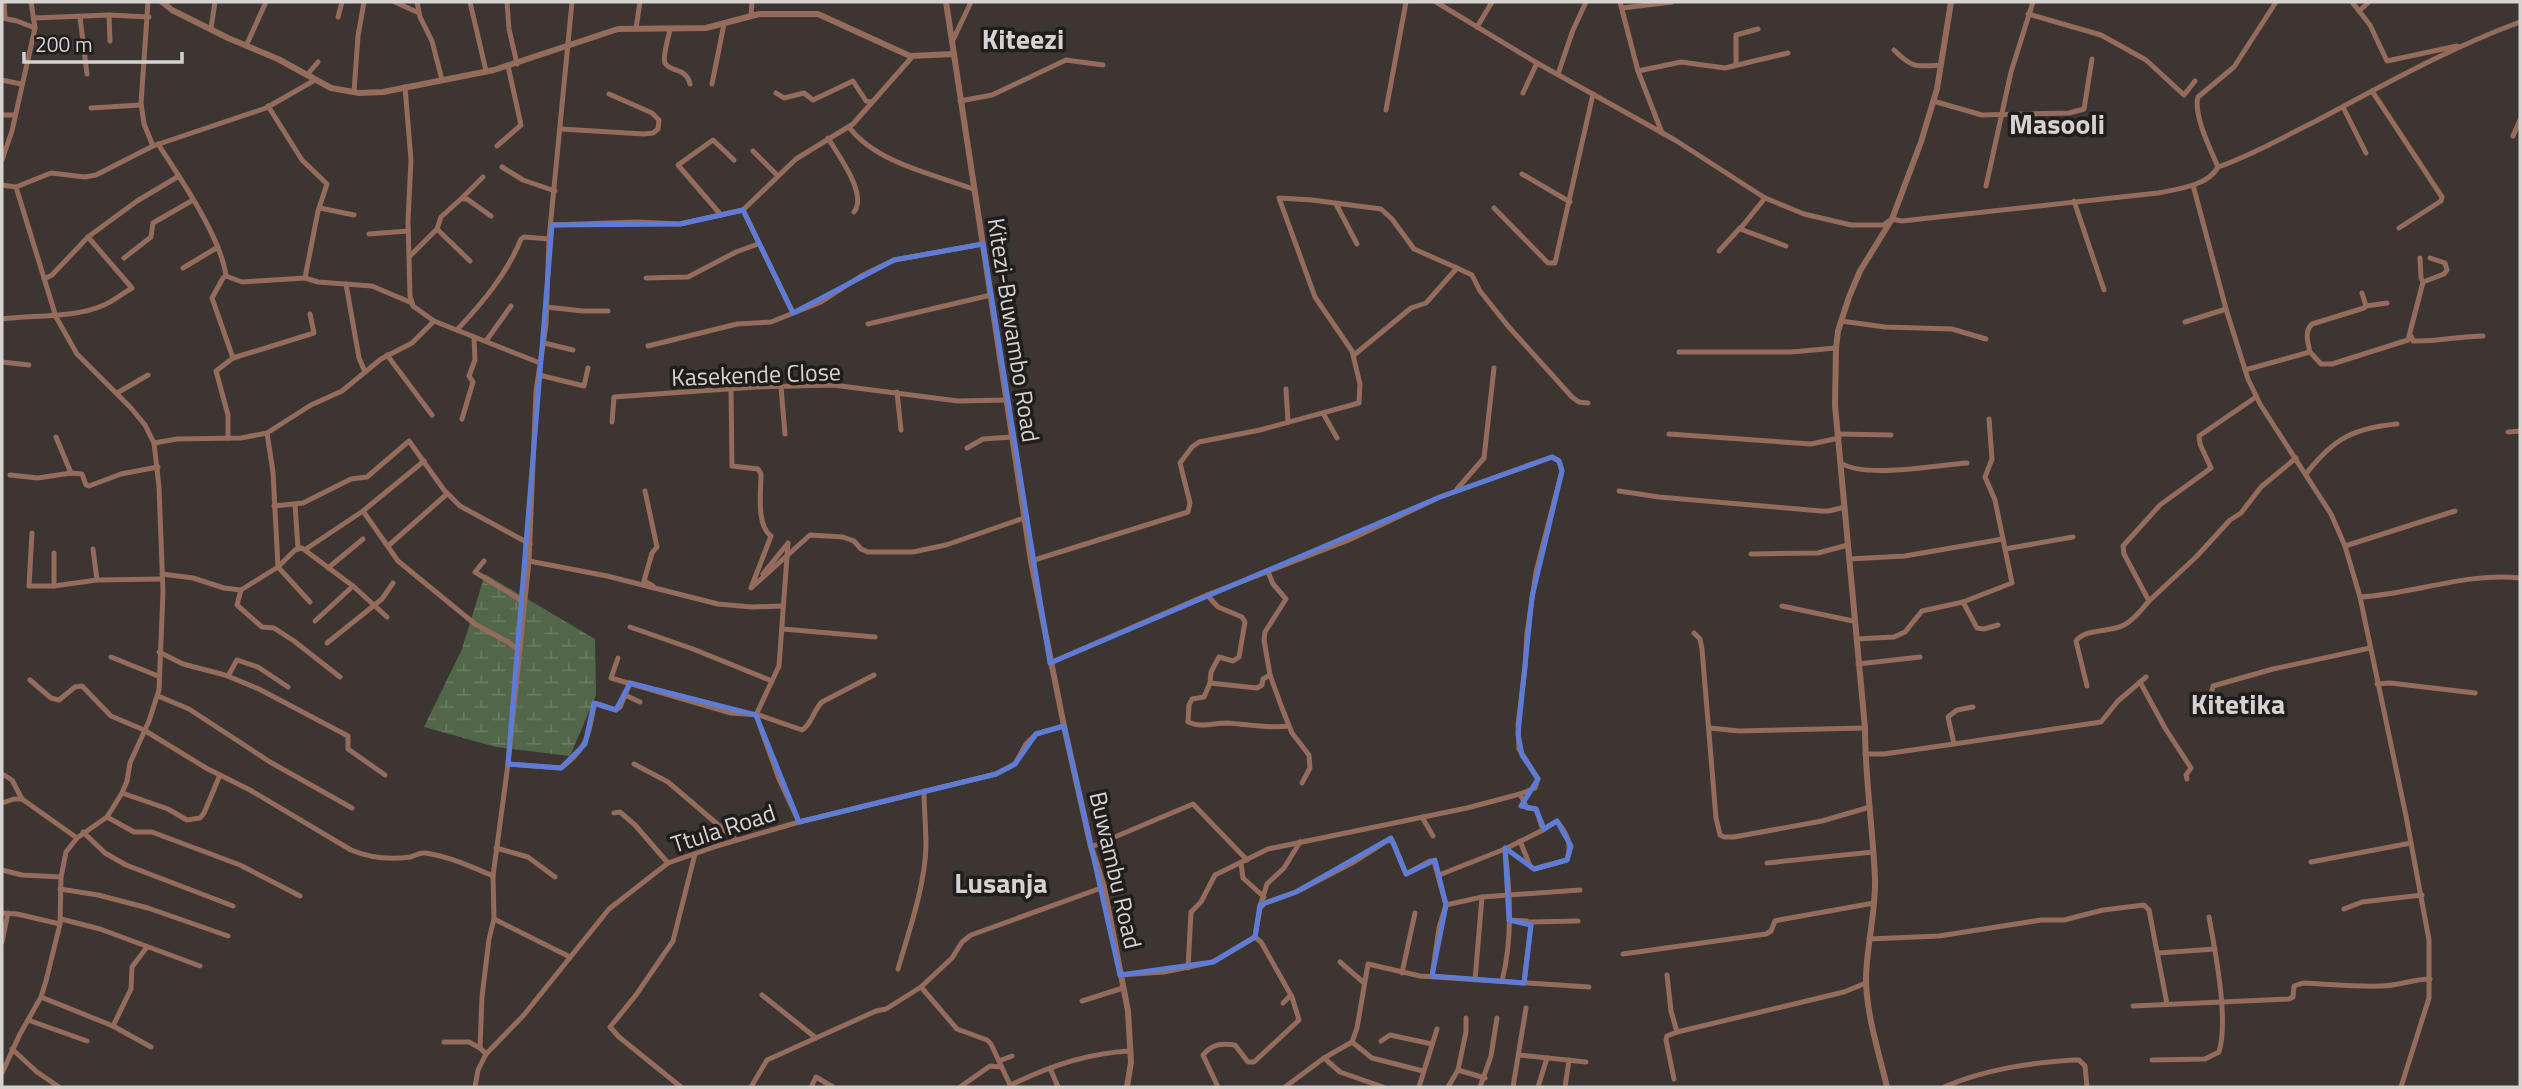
<svg xmlns="http://www.w3.org/2000/svg" width="2522" height="1089" font-family="'Titillium Web',sans-serif">
  <style>
    .wetland { fill: url(#wetland-marsh) }
    .lines { fill: none; stroke-linecap: round; stroke-linejoin: round }
    .minor { stroke: #956b5c; stroke-width: 5 }
    .tertiary { stroke: #956b5c; stroke-width: 6 }
    .marked { fill: none; stroke: #5e7cd5; stroke-width: 5; stroke-linejoin: round }
    .labels { text-anchor: middle; dominant-baseline: central; stroke-width: 7; stroke-linejoin: round; paint-order: stroke }
    .street-label { font-size: 24px; fill: #d6d2d0; stroke: #201d1c }
    .quarter-label { font-size: 28px; font-weight: bold; fill: #d6d2d0; stroke: #201d1c }
  </style>
  <defs>
    <pattern id="wetland-marsh" width="20" height="14" patternUnits="userSpaceOnUse" patternTransform="scale(1.75)"><rect width="20" height="14" fill="#526649"/><path d="M1 5h8M5 5V1M11 12h8M15 12V8" fill="none" stroke="#6a7b62"/></pattern>
  </defs>
  <rect width="100%" height="100%" fill="#3c3532"/>
  <path class="wetland" d="M485 574 595 639 596 695 570 756 496 747 424 727 462 649Z"/>
  <g class="lines">
    <g class="minor">
      <path d="M4 2 5 18"/>
      <path d="M148 2 141 103 144 124 153 146"/>
      <path d="M395 2 419 13"/>
      <path d="M417 2 420 17 432 41 442 80"/>
      <path d="M470 2 486 71"/>
      <path d="M507 2 509 29 517 64"/>
      <path d="M1436 2 1537 63 1675 140 1765 198 1804 214 1851 225H1883L1892 219 1902 221 2158 193C2177 189 2208 186 2218 167 2253 155 2283 137 2316 121 2382 86 2449 48 2520 22"/>
      <path d="M1620 2 1638 71 1662 133"/>
      <path d="M2352 2 2370 25 2387 61 2457 46"/>
      <path d="M1622 8 1672 2"/>
      <path d="M2359 11 2369 2"/>
      <path d="M2028 14 2101 35 2146 60 2184 95 2195 81"/>
      <path d="M109 15 110 41"/>
      <path d="M751 15 752 2"/>
      <path d="M80 17 87 74"/>
      <path d="M338 17 342 2"/>
      <path d="M2 18 17 21 35 28"/>
      <path d="M34 18 109 15 149 17"/>
      <path d="M1477 27 1492 2"/>
      <path d="M211 28 215 2"/>
      <path d="M636 28 640 2"/>
      <path d="M670 29C669 37 662 56 665 63 671 73 686 67 690 84"/>
      <path d="M952 42 971 2"/>
      <path d="M246 46 266 2"/>
      <path d="M1894 50C1912 68 1916 67 1941 65"/>
      <path d="M1736 64V35L1758 29"/>
      <path d="M1638 71 1681 62 1725 68 1788 53"/>
      <path d="M1558 74 1573 30 1586 2"/>
      <path d="M307 75 318 62"/>
      <path d="M2 80 21 84"/>
      <path d="M712 84 724 24"/>
      <path d="M405 87 411 160 408 221 410 296 413 306 434 321 540 363"/>
      <path d="M2372 91 2442 197 2441 201 2399 228"/>
      <path d="M354 92 358 36 364 2"/>
      <path d="M776 93 784 98 804 93 813 100 853 81 866 101 871 102"/>
      <path d="M1523 93 1537 63"/>
      <path d="M960 101 992 95 1066 60 1103 65"/>
      <path d="M1933 101 1982 115 2069 113 2084 109 2092 59"/>
      <path d="M268 106 302 160 327 184 318 211 305 278"/>
      <path d="M2343 107 2366 153"/>
      <path d="M91 108 141 105"/>
      <path d="M1386 110 1406 2"/>
      <path d="M2 115H14"/>
      <path d="M849 127C876 163 933 174 973 189"/>
      <path d="M561 129 644 134 653 133 658 129 659 120 652 113 609 94"/>
      <path d="M2513 136 2520 120"/>
      <path d="M828 138C838 155 868 194 854 212"/>
      <path d="M158 144C180 178 221 237 226 276L223 278 212 298 233 358 216 371 228 415V438"/>
      <path d="M497 146 521 125 508 66"/>
      <path d="M753 151 778 176"/>
      <path d="M2 160 12 131 35 28 31 2"/>
      <path d="M502 167 523 180 555 191"/>
      <path d="M2218 167C2211 150 2193 115 2198 97L2234 67 2276 2"/>
      <path d="M1522 174 1570 202"/>
      <path d="M2 185 16 187 51 173 85 177 96 175 153 146 266 108 315 80"/>
      <path d="M2193 185 2226 309 2248 379 2260 404 2331 514 2345 546 2360 597 2406 816 2429 940V998L2401 1087"/>
      <path d="M1986 186 2011 72 2033 2"/>
      <path d="M462 198 483 177"/>
      <path d="M1765 198 1740 229 1786 246"/>
      <path d="M2074 201 2104 290"/>
      <path d="M1336 204 1357 244"/>
      <path d="M320 208 354 215"/>
      <path d="M1494 208 1548 263H1555L1593 94"/>
      <path d="M743 210 793 313"/>
      <path d="M721 215 678 165 713 140 734 160"/>
      <path d="M552 225 637 222 680 224 743 210 796 159 853 124 912 57"/>
      <path d="M437 229 470 261"/>
      <path d="M369 234 408 231"/>
      <path d="M1719 251 1740 228"/>
      <path d="M410 256 437 229 441 217 461 199H467L491 216"/>
      <path d="M124 258 151 237 153 223 193 200"/>
      <path d="M2420 258 2421 278 2423 282"/>
      <path d="M183 268 218 247"/>
      <path d="M226 276 242 282 305 278 318 282 358 285 372 286 412 303"/>
      <path d="M646 278 688 277 736 252 758 244"/>
      <path d="M44 279 52 275 88 237"/>
      <path d="M346 284 359 358 365 372"/>
      <path d="M2366 306 2387 303"/>
      <path d="M546 307 583 311H608"/>
      <path d="M2 319C33 315 76 318 104 305 114 301 123 293 132 288L88 237 137 201 179 176"/>
      <path d="M1841 321 1885 327 1952 329 1986 339"/>
      <path d="M2185 322 2226 309"/>
      <path d="M868 324 991 295"/>
      <path d="M457 330C483 302 507 274 521 239L524 237 549 239"/>
      <path d="M2411 336 2413 341C2437 342 2459 336 2483 336"/>
      <path d="M486 341 511 306"/>
      <path d="M544 343 573 350"/>
      <path d="M648 346 737 324 771 322 821 302 861 276 894 260 983 244"/>
      <path d="M1679 352H1791L1836 348"/>
      <path d="M2310 352C2308 343 2304 331 2312 324L2364 308 2366 306 2362 293"/>
      <path d="M387 355 432 415"/>
      <path d="M1354 355 1411 308 1426 303 1457 268 1472 275 1480 291 1508 326 1572 397 1579 402 1588 403"/>
      <path d="M233 358 314 333 310 314"/>
      <path d="M2 362 29 365"/>
      <path d="M2245 370 2310 352 2321 364H2332L2408 340 2423 282 2444 274 2447 270 2445 263 2430 258"/>
      <path d="M539 375 584 386 588 368"/>
      <path d="M781 387 785 434"/>
      <path d="M731 389 732 466 758 469 761 474C761 491 756 525 771 536L751 588 810 535 843 537 854 541 861 549 868 552H913L946 545 1024 518"/>
      <path d="M1286 389 1288 422"/>
      <path d="M897 392 901 430"/>
      <path d="M117 393 148 375"/>
      <path d="M2256 397 2199 436 2200 444 2211 468 2160 505 2123 546 2124 554 2149 601 2197 556 2230 520 2241 513 2261 487 2296 458"/>
      <path d="M1323 413 1337 438"/>
      <path d="M462 419 473 382 469 376 475 360 474 337"/>
      <path d="M612 422 614 397 756 387 833 385 958 401 1007 400"/>
      <path d="M2508 432 2520 431"/>
      <path d="M267 433 273 472 278 567 310 602"/>
      <path d="M1669 434 1811 444 1839 438"/>
      <path d="M1838 434 1891 435"/>
      <path d="M56 437 71 473"/>
      <path d="M154 443 177 439 241 438 267 433 311 405 342 391 381 359 412 343 434 321"/>
      <path d="M967 448 983 439 1012 437"/>
      <path d="M1841 463C1866 479 1936 465 1967 463"/>
      <path d="M2306 474C2333 439 2353 428 2397 424"/>
      <path d="M10 475 38 478 71 473 82 474 86 485 89 486 121 474 158 467"/>
      <path d="M1457 489 1484 458 1494 368"/>
      <path d="M645 491 657 547 652 553 644 581 653 586"/>
      <path d="M1619 491 1659 497 1821 511H1829L1845 507"/>
      <path d="M295 504 298 548"/>
      <path d="M274 506 303 503 351 479 367 477 409 441 444 490 460 506 530 544"/>
      <path d="M363 511 398 561 475 624 508 642 520 651"/>
      <path d="M32 533 29 586H54L97 580 162 579"/>
      <path d="M388 546 447 494"/>
      <path d="M2345 546 2455 511"/>
      <path d="M93 549 97 580"/>
      <path d="M306 549 363 511 424 461"/>
      <path d="M2005 549 2073 537"/>
      <path d="M1751 554 1818 553 1848 545"/>
      <path d="M1849 559 1905 556 2003 539"/>
      <path d="M484 561 475 572 524 602"/>
      <path d="M529 561 607 576 718 604 752 607 782 606"/>
      <path d="M1031 561 1188 512 1190 503 1180 463 1192 447 1199 442 1260 430 1359 403 1360 384 1352 351 1315 297 1279 198 1312 200 1381 209 1392 219 1414 249 1457 268"/>
      <path d="M328 568 363 539"/>
      <path d="M1268 572 1273 584 1286 599 1265 632 1264 640 1270 675 1282 708 1292 733 1309 755 1310 768 1302 783"/>
      <path d="M162 574 193 578 224 588 241 590 278 567 295 550 302 548 353 586 387 617"/>
      <path d="M763 574 788 543 779 666 756 715 779 779 799 822"/>
      <path d="M54 586V553"/>
      <path d="M241 590 237 605 262 627 274 628 294 641 340 677"/>
      <path d="M1207 595 1218 607 1242 617 1245 622 1239 657 1233 661 1219 657 1211 672 1210 683"/>
      <path d="M2360 597C2413 594 2467 572 2520 578"/>
      <path d="M1963 602 1977 628 1984 629 1998 625"/>
      <path d="M1782 606 1853 621"/>
      <path d="M315 621 353 586"/>
      <path d="M630 627 693 649 772 681"/>
      <path d="M783 629 875 637"/>
      <path d="M1694 633 1700 639 1702 649 1716 818 1720 835 1724 837H1734L1822 821 1870 807"/>
      <path d="M1856 639 1894 637 1905 632 1922 611 1963 602 2012 583 1995 500 1985 477 1992 459 1989 419"/>
      <path d="M327 643 382 599 393 583"/>
      <path d="M159 652 183 664 225 675 259 689 348 736V749L385 775"/>
      <path d="M111 657 158 676"/>
      <path d="M618 658 611 678 731 713 759 715 802 730C812 724 814 709 822 702L874 675"/>
      <path d="M1050 663 1207 595 1349 540 1440 497 1552 457 1559 461 1562 471 1536 572 1527 633 1525 667 1518 725 1519 749 1538 779 1535 788 1520 794 1467 808 1268 849 1215 875 1201 902 1191 912 1188 968"/>
      <path d="M1858 664 1920 657"/>
      <path d="M1270 675 1263 679 1262 685 1257 688 1210 683 1204 697 1192 699 1189 705 1188 722C1201 728 1213 723 1227 723 1247 724 1268 729 1289 726"/>
      <path d="M228 676 237 660 258 667 288 687"/>
      <path d="M30 680 51 698 59 700 75 687 82 686 111 716 144 730 206 768 250 790 351 850C370 858 389 860 410 857 416 856 419 852 425 853 448 856 472 867 493 876"/>
      <path d="M2140 682 2165 728 2191 768 2186 775 2187 779"/>
      <path d="M2377 684 2390 683 2475 693"/>
      <path d="M2087 686 2076 641C2086 628 2109 633 2124 625 2134 620 2141 610 2149 601"/>
      <path d="M625 695 640 702"/>
      <path d="M158 696 189 709 270 762 352 808"/>
      <path d="M2217 704 2211 695 2213 686 2273 669 2370 648"/>
      <path d="M1710 728 1739 731 1865 728"/>
      <path d="M1954 744 2101 722 2118 701 2146 677"/>
      <path d="M1865 754H1884L1954 744 1948 717 1957 710 1973 707"/>
      <path d="M508 764 561 768C587 749 589 735 594 706L597 704 616 710 620 707 630 683"/>
      <path d="M634 764 668 782 736 840"/>
      <path d="M4 775 12 780 22 799"/>
      <path d="M122 793 168 809 187 820 200 818 204 813 220 775"/>
      <path d="M2 803 14 799H22L77 838"/>
      <path d="M614 813 620 812 635 825 668 863"/>
      <path d="M107 817 134 832H152L240 865 300 896"/>
      <path d="M1422 817 1433 836"/>
      <path d="M83 832 105 853 126 865 233 906"/>
      <path d="M1520 841 1530 866 1534 869 1567 860C1572 844 1568 835 1557 821L1543 830"/>
      <path d="M1091 847 1193 804 1247 860"/>
      <path d="M496 848 528 857 555 877"/>
      <path d="M2311 862 2411 843"/>
      <path d="M1241 863 1243 878 1264 897"/>
      <path d="M1767 863 1873 852"/>
      <path d="M2 870 22 875 61 877"/>
      <path d="M1439 875 1505 849 1543 830 1536 809 1527 808 1520 794"/>
      <path d="M60 889 98 895 148 908 228 936"/>
      <path d="M1260 906 1267 884 1284 868 1300 842"/>
      <path d="M2344 909 2362 902 2422 895"/>
      <path d="M2 913 17 914 60 924"/>
      <path d="M61 919 100 929 200 966"/>
      <path d="M494 919 570 957"/>
      <path d="M1509 920 1527 921 1531 925 1524 983"/>
      <path d="M1530 922 1578 921"/>
      <path d="M1255 937 1260 908 1265 903 1296 892 1354 862 1387 841 1391 840 1394 844 1406 874 1430 861H1434L1446 905"/>
      <path d="M1869 939 1939 936 2041 920H2064L2103 910 2144 905 2149 910 2167 1004"/>
      <path d="M2 942 8 913"/>
      <path d="M2158 953 2215 949"/>
      <path d="M1623 954 1766 934 1771 931 1775 921 1779 920 1874 903"/>
      <path d="M1340 962 1363 982"/>
      <path d="M898 969C909 931 925 886 926 846 926 827 924 809 924 791"/>
      <path d="M1402 973 1415 913"/>
      <path d="M1120 975 1164 972 1213 962 1255 937 1261 942 1292 997 1299 1020 1254 1062H1248L1235 1045C1221 1043 1212 1044 1203 1055L1218 1087"/>
      <path d="M1667 975 1671 1011 1677 1032 1667 1036 1666 1040 1674 1079"/>
      <path d="M1432 976 1439 928 1446 905 1482 897 1580 890"/>
      <path d="M1475 980 1482 897"/>
      <path d="M1502 981C1513 938 1510 893 1505 849"/>
      <path d="M762 995 816 1038"/>
      <path d="M41 997 113 1026 131 989 132 967 147 947"/>
      <path d="M1082 1001 1123 988"/>
      <path d="M1283 1003 1291 995"/>
      <path d="M2133 1006 2289 999 2293 997 2294 986 2303 983C2329 984 2355 987 2381 986 2398 986 2413 979 2430 979"/>
      <path d="M28 1020 87 1041"/>
      <path d="M113 1026 151 1047"/>
      <path d="M1677 1032 1844 992 1866 983"/>
      <path d="M1381 1041 1390 1035 1432 1044"/>
      <path d="M444 1042H469L480 1048"/>
      <path d="M1352 1042 1372 1058 1423 1071"/>
      <path d="M12 1049 37 1072 59 1087"/>
      <path d="M486 1054 480 1048 482 997 489 939 494 919 493 876 508 764 529 561 536 391 546 325 549 239 572 2"/>
      <path d="M1519 1055 1586 1062"/>
      <path d="M1324 1058 1340 1072 1383 1087"/>
      <path d="M2152 1060 2205 1059 2219 1052C2229 1019 2215 951 2209 917"/>
      <path d="M999 1061 1012 1056"/>
      <path d="M1050 1068 1058 1087"/>
      <path d="M1458 1070 1466 1032V1018"/>
      <path d="M2 1073 20 1034 41 997 46 981 60 924 61 877 66 852 77 838 107 817 122 793 127 781 130 763 149 721 159 690 163 592 159 487 154 443 145 425 131 408 77 354 56 317 16 187"/>
      <path d="M1011 1085C1049 1066 1088 1053 1130 1051"/>
      <path d="M475 1087 478 1070 486 1054 523 1016 609 909 668 863 717 846 799 822 996 774 1015 764 1026 744 1036 734 1064 726"/>
      <path d="M681 1087 619 1037 610 1027 636 995 673 941 695 854"/>
      <path d="M751 1087 767 1060 876 1011 886 1009 921 987"/>
      <path d="M811 1087 816 1077 833 1087"/>
      <path d="M960 1087 990 1066 1001 1067"/>
      <path d="M1011 1087 991 1044 987 1040 957 1029 921 987 952 958 962 942 971 935 1104 887"/>
      <path d="M1285 1087 1324 1058 1352 1042 1357 1028 1368 964 1420 976 1589 987"/>
      <path d="M1419 1087 1437 1029"/>
      <path d="M1448 1087 1458 1070 1485 1078"/>
      <path d="M1480 1087 1491 1056 1497 1018"/>
      <path d="M1513 1087 1526 1008"/>
      <path d="M1538 1087 1547 1058"/>
      <path d="M1565 1087 1569 1060"/>
      <path d="M1944 1087C1986 1069 2029 1063 2074 1060H2079L2085 1066 2087 1087"/>
    </g>
    <g class="tertiary">
      <path d="M162 2 172 10 228 38 278 59 331 88 359 93 383 92 494 70 618 29 706 28 759 14H818L910 56 954 54"/>
      <path d="M946 2 1031 561 1064 726 1091 847 1104 887 1128 1011 1131 1062 1127 1087"/>
      <path d="M1887 1087C1879 1053 1867 1017 1866 981 1866 947 1876 913 1875 879 1873 829 1865 779 1865 728L1835 405 1836 348 1838 331 1849 297 1860 271 1892 219 1921 142 1937 89 1951 2"/>
    </g>
  </g>
  <path class="marked" d="M743 210 793 313 894 260 983 244 1050 663 1440 497 1552 457 1559 461 1562 471 1532 597 1518 734 1522 755 1538 779 1521 806 1536 809 1544 829 1557 821 1571 846 1567 860 1534 869 1505 848 1509 920 1531 925 1524 983 1432 976 1446 905 1435 860 1406 874 1391 838 1296 892 1260 905 1255 937 1213 962 1120 975 1064 726 1036 734 1015 764 996 774 799 822 756 715 630 683 616 710 594 703 585 744 561 768 508 764 552 225 680 224Z"/>
  <g class="labels">
    <g class="street-label">
      <text transform="translate(1014 330) rotate(81)">Kitezi-Buwambo Road</text>
      <text transform="translate(756 374) rotate(-2)">Kasekende Close</text>
      <text transform="translate(723 828) rotate(-18)">Ttula Road</text>
      <text transform="translate(1116 870) rotate(77)">Buwambu Road</text>
    </g>
    <g class="quarter-label">
      <text x="1023" y="38">Kiteezi</text>
      <text x="2057" y="123">Masooli</text>
      <text x="2238" y="703">Kitetika</text>
      <text x="1001" y="882">Lusanja</text>
    </g>
  </g>
  <rect width="2522" height="1089" fill="none" stroke="#d6d2d0" stroke-width="7"/>
  <path d="M24 52v10h158v-10" fill="none" stroke="#d6d2d0" stroke-width="3.5"/>
  <text x="35" y="52" font-size="21" fill="#d6d2d0" stroke="#201d1c" stroke-width="5" paint-order="stroke">200 m</text>
</svg>
